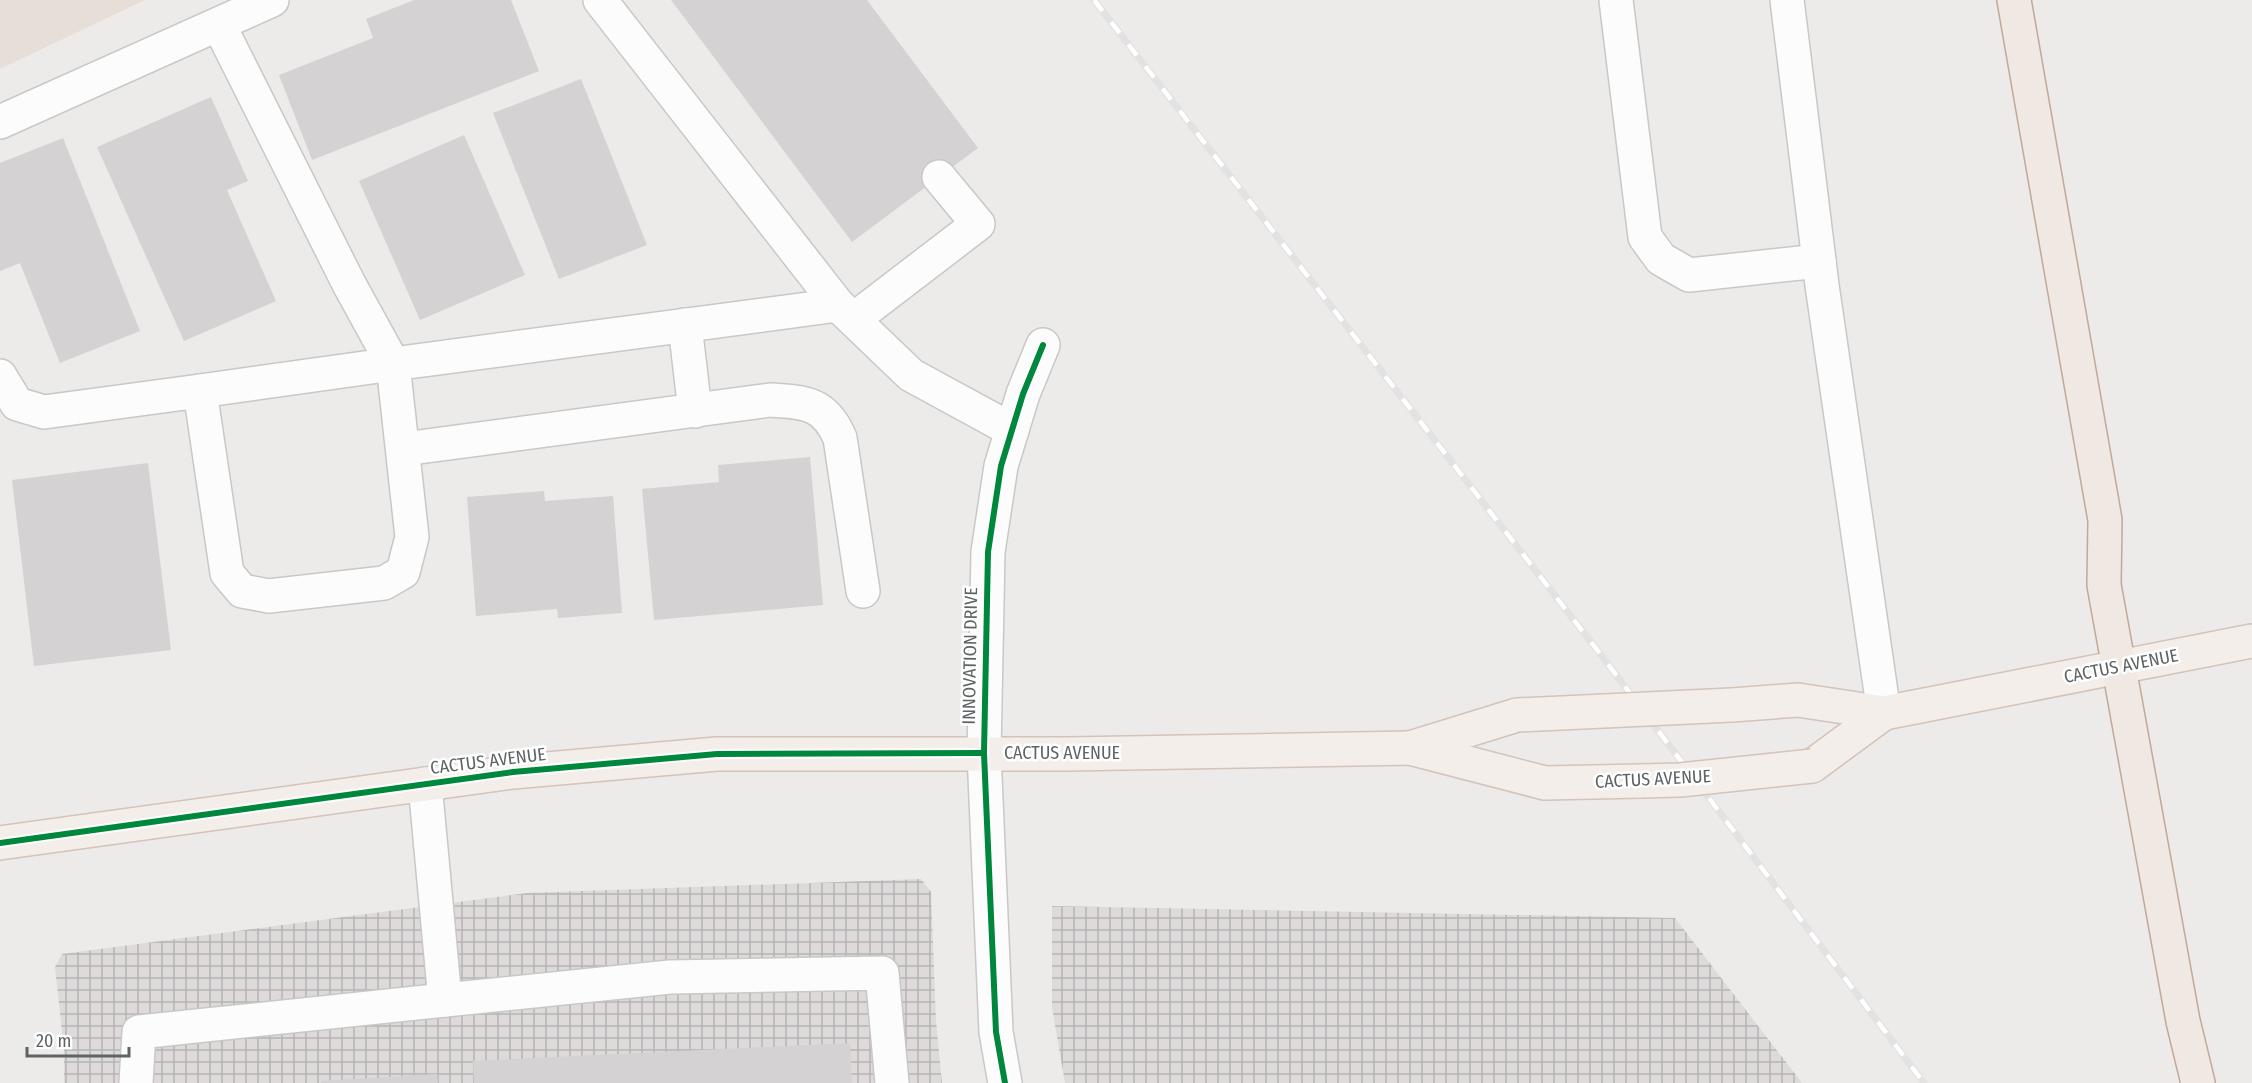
<svg xmlns="http://www.w3.org/2000/svg" width="2252" height="1083" font-family="'Fira Sans Condensed',sans-serif">
  <style>
    .commercial { fill: #e6ded7 }
    .industrial { fill: url(#industrial-grid) }
    .building { fill: #d4d2d2 }
    .lines { fill: none; stroke-linecap: round; stroke-linejoin: round }
    .minor-casing { stroke: #c8c8c7; stroke-width: 36 }
    .major-casing { stroke: #d3c3b9; stroke-width: 36 }
    .highway-casing { stroke: #c3a898; stroke-width: 36 }
    .minor { stroke: #fcfcfc; stroke-width: 33 }
    .major { stroke: #f3eee9; stroke-width: 33 }
    .highway { stroke: #efe8e3; stroke-width: 33 }
    .rail-casing { stroke: #e3e2e2; stroke-width: 7 }
    .rail { stroke: #fff; stroke-width: 4.5; stroke-dasharray: 14; stroke-linecap: butt }
    .major-bridge-casing { stroke: #d3c3b9; stroke-width: 36; stroke-linecap: butt }
    .major-bridge { stroke: #f3eee9; stroke-width: 33 }
    .cycleway-casing { stroke: #fff; stroke-width: 10 }
    .cycleway { stroke: #00873e; stroke-width: 6 }
    .labels { text-anchor: middle; dominant-baseline: central; stroke-width: 5; stroke-linejoin: round; paint-order: stroke }
    .street-label { font-size: 18px; fill: #5e6466; stroke: #fff }
  </style>
  <defs>
    <pattern id="industrial-grid" width="8" height="8" patternUnits="userSpaceOnUse" patternTransform="scale(1.5)"><rect width="8" height="8" fill="#dddad9"/><path d="M0 4h8M4 0v8" fill="none" stroke="#b6b4b4"/></pattern>
  </defs>
  <rect width="100%" height="100%" fill="#edebe9"/>
  <path class="commercial" d="M0 0H145L0 69Z"/>
  <g class="industrial">
    <path d="M921 879 931 892 936 1021 942 1083H64V1050L55 967 62 954 527 893Z"/>
    <path d="M1052 906 1675 918 1802 1083H1065L1052 1007Z"/>
  </g>
  <g class="building">
    <path d="M414 0H511L539 71 312 160 279 75 373 38 366 19Z"/>
    <path d="M671 0H867L978 148 852 242Z"/>
    <path d="M581 79 647 245 559 279 493 113Z"/>
    <path d="M211 97 248 181 227 190 276 301 184 341 97 147Z"/>
    <path d="M464 135 525 275 420 320 359 181Z"/>
    <path d="M63 138 140 331 60 363 20 263 0 271V163Z"/>
    <path d="M810 457 823 605 654 620 642 489 719 482 718 465Z"/>
    <path d="M148 463 171 650 34 666 12 480Z"/>
    <path d="M544 491 545 501 613 496 622 613 558 618 557 609 476 616 467 497Z"/>
    <path d="M850 1043 852 1083H474L473 1061Z"/>
    <path d="M437 1074 438 1083H321V1081Z"/>
  </g>
  <g class="lines">
    <g class="minor-casing">
      <g id="minor">
        <path d="M600 0 838 305 911 375 1012 430"/>
        <path d="M1616 0 1645 237 1661 259 1689 275 1819 261"/>
        <path d="M1787 0 1822 285 1884 713"/>
        <path d="M0 122 272 0"/>
        <path d="M854 319 978 224 939 177"/>
        <path d="M685 325 695 411"/>
        <path d="M0 376 17 404 44 412 200 391 227 573 242 591 269 596 384 583 403 572 412 537 393 364 838 305"/>
        <path d="M200 391 393 364 349 284 219 25"/>
        <path d="M404 449 770 400C806 402 825 403 840 438L863 591"/>
        <path d="M445 1000 670 977 882 973 892 1083"/>
        <path d="M136 1083 139 1032 445 1000 425 784"/>
        <path d="M1005 1083 996 1032 984 753 988 552 1001 466 1023 394 1043 345"/>
      </g>
    </g>
    <g class="major-casing">
      <g id="major">
        <path d="M1732 705 1798 700 1884 713 2252 641"/>
        <path d="M1410 748 1517 715"/>
        <path d="M1812 766 1884 713"/>
        <path d="M0 843 513 772 717 754H1069L1410 748 1545 783 1641 781"/>
      </g>
    </g>
    <g class="highway-casing">
      <path id="highway" d="M2014 0 2105 520 2104 585 2183 1021 2198 1083"/>
    </g>
    <use href="#minor" class="minor"/>
    <use href="#major" class="major"/>
    <use href="#highway" class="highway"/>
    <g class="rail-casing">
      <path id="rail" d="M1094 0 1601 655 1924 1083"/>
    </g>
    <use href="#rail" class="rail"/>
    <g class="major-bridge-casing">
      <g id="major-bridge">
        <path d="M1517 715 1732 705"/>
        <path d="M1641 781 1680 780 1812 766"/>
      </g>
    </g>
    <use href="#major-bridge" class="major-bridge"/>
    <g class="cycleway-casing">
      <g id="cycleway">
        <path d="M0 843 513 772 717 754 984 753"/>
        <path d="M1005 1083 996 1032 984 753 988 552 1001 466 1023 394 1043 345"/>
      </g>
    </g>
    <use href="#cycleway" class="cycleway"/>
  </g>
  <g class="labels">
    <g class="street-label">
      <text transform="translate(970 656) rotate(-89)">INNOVATION DRIVE</text>
      <text transform="translate(2121 666) rotate(-11)">CACTUS AVENUE</text>
      <text x="1062" y="753">CACTUS AVENUE</text>
      <text transform="translate(488 761) rotate(-7)">CACTUS AVENUE</text>
      <text transform="translate(1653 779) rotate(-3)">CACTUS AVENUE</text>
    </g>
  </g>
  <path d="M27 1047v9h102v-9" fill="none" stroke="#5e6466" stroke-width="3"/>
  <text x="36" y="1047" font-size="18" fill="#5e6466" stroke="#ffffff" stroke-width="4.5" paint-order="stroke">20 m</text>
</svg>
